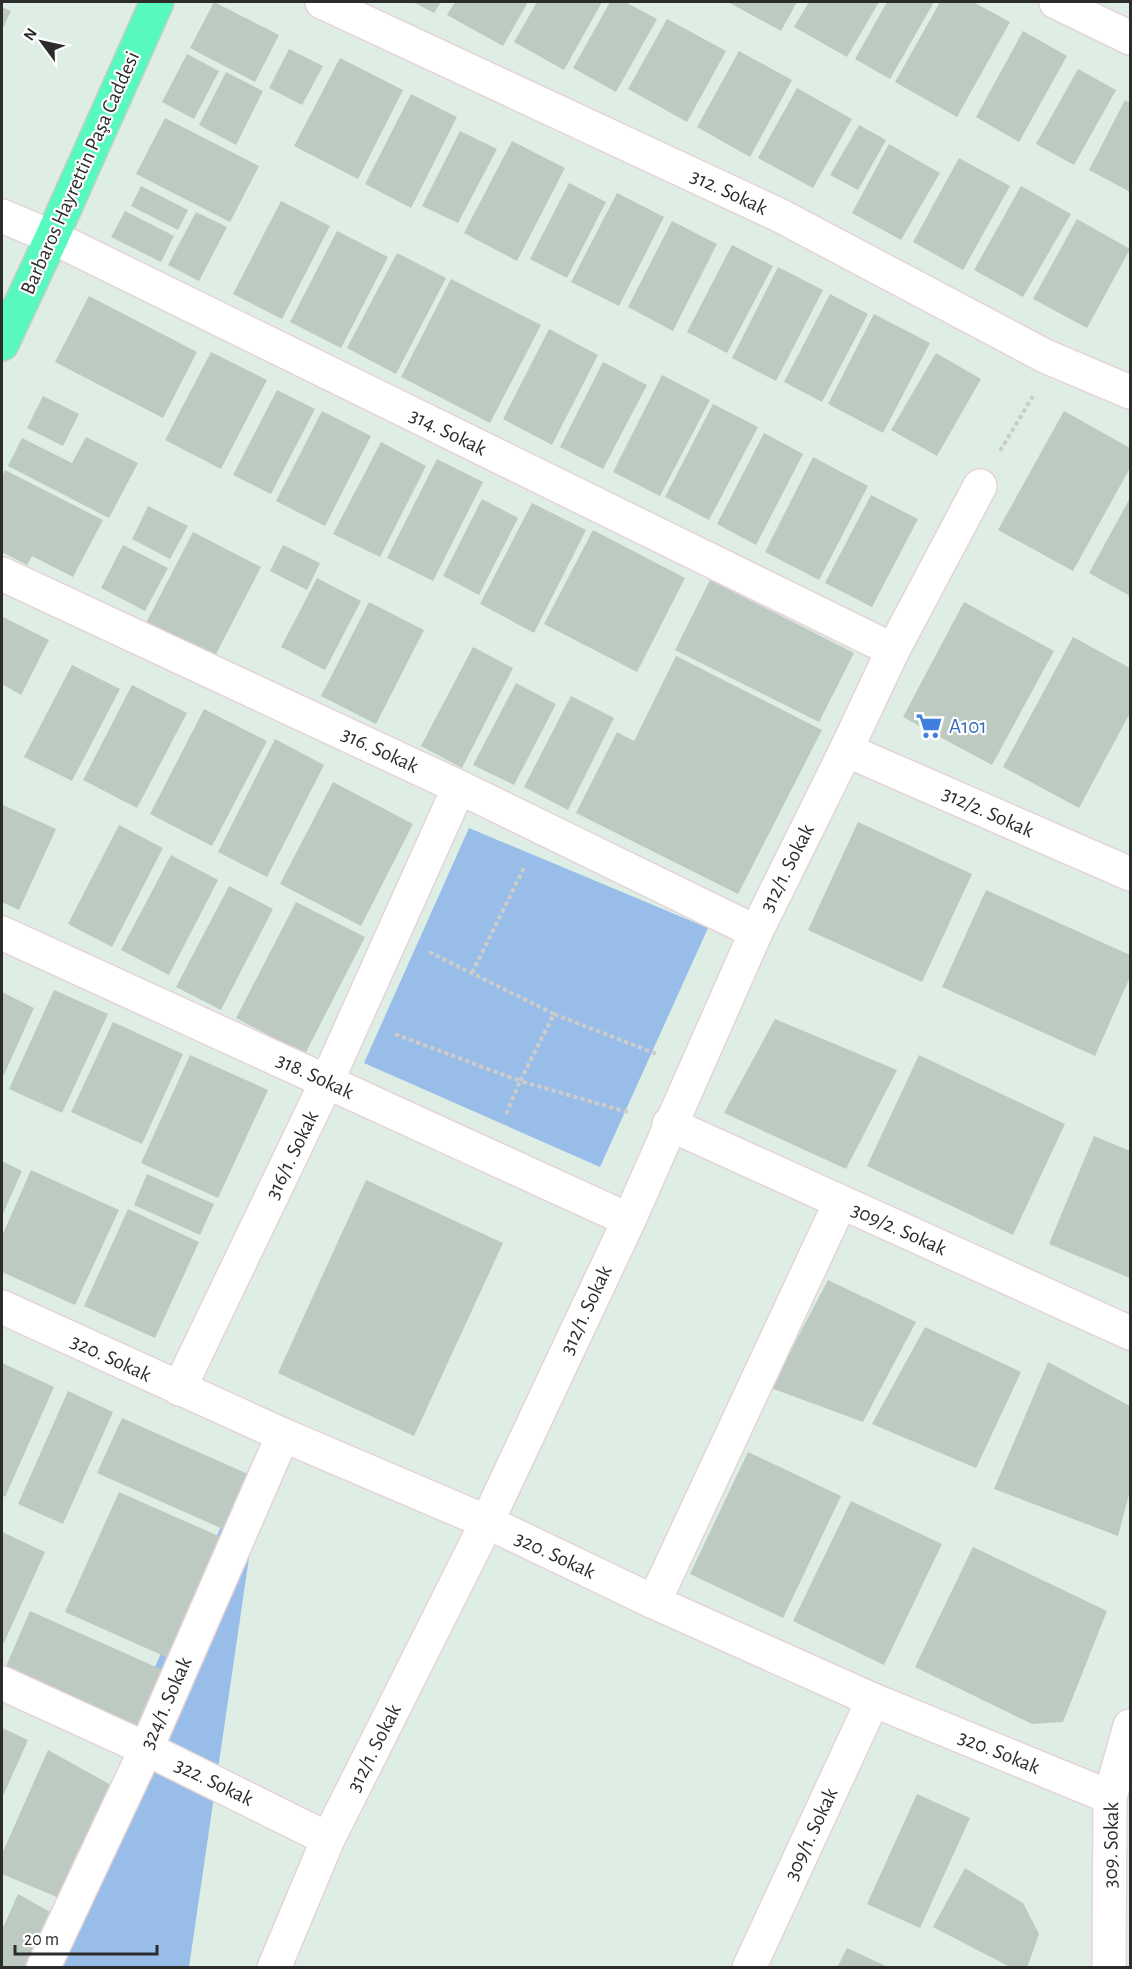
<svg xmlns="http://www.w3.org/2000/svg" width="1132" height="1969" font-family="'Alegreya Sans',sans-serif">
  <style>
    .green { fill: #97bde8 }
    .building { fill: #bdcac2 }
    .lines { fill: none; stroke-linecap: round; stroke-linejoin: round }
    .minor-casing { stroke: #e5d3d8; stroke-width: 36 }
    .major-casing { stroke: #ccc; stroke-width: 36 }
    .path { stroke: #ccc; stroke-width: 4; stroke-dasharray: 4.5 3; stroke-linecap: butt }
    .minor { stroke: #fff; stroke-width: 33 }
    .major { stroke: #58f9bf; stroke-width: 33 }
    .labels { text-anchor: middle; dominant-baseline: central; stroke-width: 4.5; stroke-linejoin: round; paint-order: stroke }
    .street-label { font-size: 21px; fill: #2c2c2c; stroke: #fff }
    .shop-label { font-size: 21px; fill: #366cbe; stroke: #fff; text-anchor: start }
  </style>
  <rect width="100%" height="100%" fill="#deeee5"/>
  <g class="green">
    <path d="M469 828 708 928 600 1167 364 1063Z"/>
    <path d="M268 1428 189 1967 52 1968 153 1752 122 1736Z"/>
  </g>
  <g class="building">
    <path d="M214 2 279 35 255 82 190 48Z"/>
    <path d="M413 2H441L434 13Z"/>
    <path d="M455 2H528L503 46 447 15Z"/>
    <path d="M537 2H602L564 70 514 42Z"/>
    <path d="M610 2H625L657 19 616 92 573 68Z"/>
    <path d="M728 2H797L781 31Z"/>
    <path d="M809 2H879L847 57 794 27Z"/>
    <path d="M887 2H934L890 79 855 59Z"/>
    <path d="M940 2H973L1010 22 957 117 895 82Z"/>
    <path d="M2 7 11 11 2 30Z"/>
    <path d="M667 19 726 51 687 122 628 89Z"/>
    <path d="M1023 31 1067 56 1019 142 976 117Z"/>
    <path d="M289 49 323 66 302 105 269 88Z"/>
    <path d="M739 51 792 80 750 157 697 127Z"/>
    <path d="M187 54 219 71 194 119 162 102Z"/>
    <path d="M340 58 403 90 358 179 294 146Z"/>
    <path d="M1078 69 1116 90 1074 165 1036 144Z"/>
    <path d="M226 72 263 91 236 145 199 125Z"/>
    <path d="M797 88 852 119 813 188 758 158Z"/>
    <path d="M411 94 457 117 411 208 365 184Z"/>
    <path d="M1125 100 1130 103V192L1089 170Z"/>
    <path d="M165 118 259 166 230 222 136 174Z"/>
    <path d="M859 125 886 140 858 190 830 175Z"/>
    <path d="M460 131 497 149 458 223 422 206Z"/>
    <path d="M512 141 565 168 517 261 464 233Z"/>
    <path d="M889 144 940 173 901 240 852 213Z"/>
    <path d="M959 158 1010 186 963 270 913 242Z"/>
    <path d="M569 183 606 202 567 278 530 259Z"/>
    <path d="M141 186 188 210 178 230 131 206Z"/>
    <path d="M1021 186 1071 214 1023 297 974 270Z"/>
    <path d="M617 193 664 217 619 306 571 282Z"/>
    <path d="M281 201 330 226 282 319 233 294Z"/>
    <path d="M125 211 174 236 161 262 111 237Z"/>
    <path d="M196 212 227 227 199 281 168 265Z"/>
    <path d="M1077 219 1130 249 1087 328 1033 299Z"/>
    <path d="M672 221 717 244 673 331 628 307Z"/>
    <path d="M337 231 388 257 341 348 290 322Z"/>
    <path d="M732 245 773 266 727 353 687 332Z"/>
    <path d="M397 253 446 278 396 374 347 348Z"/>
    <path d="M778 267 823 290 776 381 732 358Z"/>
    <path d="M451 279 541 325 490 423 401 377Z"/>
    <path d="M830 294 868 314 822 402 784 382Z"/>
    <path d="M89 296 197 352 163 418 55 362Z"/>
    <path d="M874 314 930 343 883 433 828 404Z"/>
    <path d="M549 329 598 355 552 445 503 419Z"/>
    <path d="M211 352 267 380 221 469 165 440Z"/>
    <path d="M936 353 981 379 937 456 891 430Z"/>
    <path d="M603 362 647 385 603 469 560 447Z"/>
    <path d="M662 375 710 400 660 496 613 472Z"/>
    <path d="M277 390 315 409 271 494 233 475Z"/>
    <path d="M43 396 79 414 63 446 27 428Z"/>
    <path d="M713 404 758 427 709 520 665 497Z"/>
    <path d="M322 411 371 436 325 526 276 501Z"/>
    <path d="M1064 411 1130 448V468L1073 571 998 530Z"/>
    <path d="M764 433 803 454 756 545 717 524Z"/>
    <path d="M86 437 138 463 109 518 8 466 22 438 72 463Z"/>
    <path d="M381 442 426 466 380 557 333 534Z"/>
    <path d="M813 457 868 486 819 580 765 552Z"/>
    <path d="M437 459 483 482 433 581 387 558Z"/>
    <path d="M5 470 103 520 73 577 32 556 27 565 2 552V477Z"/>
    <path d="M871 495 918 519 872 607 825 583Z"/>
    <path d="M1130 498V596L1089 573Z"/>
    <path d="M482 499 518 518 479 595 443 576Z"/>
    <path d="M532 503 586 530 534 633 480 604Z"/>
    <path d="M148 506 188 526 170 559 132 539Z"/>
    <path d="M593 530 685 578 637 672 544 624Z"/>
    <path d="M193 532 261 567 214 658 146 623Z"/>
    <path d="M123 545 168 568 145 611 101 588Z"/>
    <path d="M283 545 320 563 307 590 270 571Z"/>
    <path d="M317 578 361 601 325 670 281 647Z"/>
    <path d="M710 580 854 653 819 722 675 650Z"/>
    <path d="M369 602 424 630 376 724 321 696Z"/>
    <path d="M964 602 1054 651 992 765 903 717Z"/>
    <path d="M3 617 49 640 21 695 2 684V621Z"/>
    <path d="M1073 637 1130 668V713L1079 808 1003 767Z"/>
    <path d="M473 647 513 668 462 768 421 746Z"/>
    <path d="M676 656 822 730 738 894 576 813 617 732 634 741Z"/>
    <path d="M72 665 120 689 72 781 24 757Z"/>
    <path d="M516 683 556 704 514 785 473 765Z"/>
    <path d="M132 685 187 713 137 808 83 780Z"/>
    <path d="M571 696 614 718 568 810 524 787Z"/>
    <path d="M204 709 267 741 212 846 150 814Z"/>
    <path d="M275 739 324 765 267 877 218 852Z"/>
    <path d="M333 782 413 824 361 926 280 884Z"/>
    <path d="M3 805 56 829 19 910 2 902V808Z"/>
    <path d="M858 822 972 874 922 982 808 930Z"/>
    <path d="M119 825 163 848 112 947 68 924Z"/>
    <path d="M171 855 218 880 169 975 121 950Z"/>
    <path d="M229 886 273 909 221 1010 176 987Z"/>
    <path d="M986 890 1130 955V977L1095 1056 942 987Z"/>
    <path d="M296 902 365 937 305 1054 236 1018Z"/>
    <path d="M54 990 108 1014 62 1113 9 1089Z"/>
    <path d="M2 992 34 1008 2 1079Z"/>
    <path d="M775 1019 897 1070 846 1169 724 1113Z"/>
    <path d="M113 1022 183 1054 142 1144 71 1112Z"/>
    <path d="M190 1055 268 1090 218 1198 141 1163Z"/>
    <path d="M919 1055 1065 1124 1013 1235 867 1166Z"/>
    <path d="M1094 1136 1130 1151V1278L1049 1244Z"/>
    <path d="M2 1161 22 1171 2 1216Z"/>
    <path d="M31 1170 119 1210 75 1305 2 1272V1236Z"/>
    <path d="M147 1174 214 1204 200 1235 134 1205Z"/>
    <path d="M366 1180 503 1243 414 1436 278 1373Z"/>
    <path d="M128 1209 199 1242 155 1338 84 1306Z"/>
    <path d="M828 1280 916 1322 863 1422 771 1388Z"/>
    <path d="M925 1327 1021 1372 976 1468 872 1424Z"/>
    <path d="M1048 1362 1130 1406V1491L1118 1536 994 1489Z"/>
    <path d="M2 1363 54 1387 5 1497 2 1495Z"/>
    <path d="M68 1391 113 1412 63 1524 18 1504Z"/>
    <path d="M122 1418 250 1475 225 1530 97 1473Z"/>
    <path d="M748 1452 841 1496 783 1618 690 1574Z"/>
    <path d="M119 1492 230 1541 175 1661 65 1612Z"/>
    <path d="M851 1501 942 1544 884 1665 793 1621Z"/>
    <path d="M2 1532 45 1552 2 1647Z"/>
    <path d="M973 1547 1107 1611 1063 1722 1032 1724 915 1667Z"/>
    <path d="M30 1611 172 1674 146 1734 4 1671Z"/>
    <path d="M2 1728 28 1740 2 1798Z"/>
    <path d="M48 1750 120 1790 64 1900 2 1874V1854Z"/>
    <path d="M917 1794 970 1818 920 1928 867 1904Z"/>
    <path d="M965 1868 1023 1903 1039 1934 1027 1968H1012L933 1927Z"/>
    <path d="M18 1894 61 1918 38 1968H2V1930Z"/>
    <path d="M847 1948 890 1968H837Z"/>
  </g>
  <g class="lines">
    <g class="minor-casing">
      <g id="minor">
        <path d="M322 2 781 216 1045 356 1130 392"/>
        <path d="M1056 2 1130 38"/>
        <path d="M2 216 52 237 893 650"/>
        <path d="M2 574 459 787 756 932"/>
        <path d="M846 750 1130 874"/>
        <path d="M2 933 629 1220"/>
        <path d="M669 1124 1130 1333"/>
        <path d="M2 1307 283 1435 487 1522 654 1602 873 1700 1110 1797"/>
        <path d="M179 1389 327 1081 459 787"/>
        <path d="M654 1602 840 1203"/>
        <path d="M2 1683 153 1752 328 1839"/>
        <path d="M43 1968 146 1749 283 1435"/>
        <path d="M274 1968 328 1839 487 1522 629 1220 756 932 846 750 893 650 980 486"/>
        <path d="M749 1968 873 1700"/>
        <path d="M1109 1968 1110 1797 1130 1726"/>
      </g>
    </g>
    <g class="major-casing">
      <path id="major" d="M2 344 52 237 157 2"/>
    </g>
    <g class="path">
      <path d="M1000 451 1033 396"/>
      <path d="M429 952 554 1014 520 1081 631 1113"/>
      <path d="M472 973 525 866"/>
      <path d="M554 1014 657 1054"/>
      <path d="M395 1034 520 1081 505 1117"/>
    </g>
    <use href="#minor" class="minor"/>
    <use href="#major" class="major"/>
  </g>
  <defs>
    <g id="supermarket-bare" transform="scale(2.07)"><path d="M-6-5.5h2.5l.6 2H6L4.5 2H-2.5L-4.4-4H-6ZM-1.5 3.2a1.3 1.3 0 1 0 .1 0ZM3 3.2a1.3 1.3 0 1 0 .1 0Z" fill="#3f7fe0" stroke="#fff" stroke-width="2.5" paint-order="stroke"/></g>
  </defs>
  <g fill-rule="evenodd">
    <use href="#supermarket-bare" x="929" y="726"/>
  </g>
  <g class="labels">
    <g class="street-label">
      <text transform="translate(80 173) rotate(-66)">Barbaros Hayrettin Paşa Caddesi</text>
      <text transform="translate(729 192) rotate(25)">312. Sokak</text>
      <text transform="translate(448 432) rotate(26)">314. Sokak</text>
      <text transform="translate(380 750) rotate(25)">316. Sokak</text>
      <text transform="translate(988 812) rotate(24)">312/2. Sokak</text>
      <text transform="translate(787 868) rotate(-63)">312/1. Sokak</text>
      <text transform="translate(315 1076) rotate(25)">318. Sokak</text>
      <text transform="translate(292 1155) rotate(-64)">316/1. Sokak</text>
      <text transform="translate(899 1229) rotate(24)">309/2. Sokak</text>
      <text transform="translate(586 1310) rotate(-65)">312/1. Sokak</text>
      <text transform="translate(111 1358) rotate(25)">320. Sokak</text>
      <text transform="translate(555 1555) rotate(25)">320. Sokak</text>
      <text transform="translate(166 1703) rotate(-66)">324/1. Sokak</text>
      <text transform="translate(374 1748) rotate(-63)">312/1. Sokak</text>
      <text transform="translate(999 1752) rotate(22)">320. Sokak</text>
      <text transform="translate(214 1782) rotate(26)">322. Sokak</text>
      <text transform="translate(811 1834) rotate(-65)">309/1. Sokak</text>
      <text transform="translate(1111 1845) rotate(-89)">309. Sokak</text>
    </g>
    <g class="shop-label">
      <text x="949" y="726">A101</text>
    </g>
  </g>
  <rect width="1132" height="1969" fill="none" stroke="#2c2c2c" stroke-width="6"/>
  <g transform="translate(42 42) rotate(303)" stroke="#ffffff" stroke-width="4.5" paint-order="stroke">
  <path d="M0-4.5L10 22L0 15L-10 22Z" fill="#2c2c2c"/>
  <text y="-9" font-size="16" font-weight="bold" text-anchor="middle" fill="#2c2c2c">N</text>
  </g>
  <path d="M15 1945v9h142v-9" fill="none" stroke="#2c2c2c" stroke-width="3"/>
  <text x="24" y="1945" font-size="18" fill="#2c2c2c" stroke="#ffffff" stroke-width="4.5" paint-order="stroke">20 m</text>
</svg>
